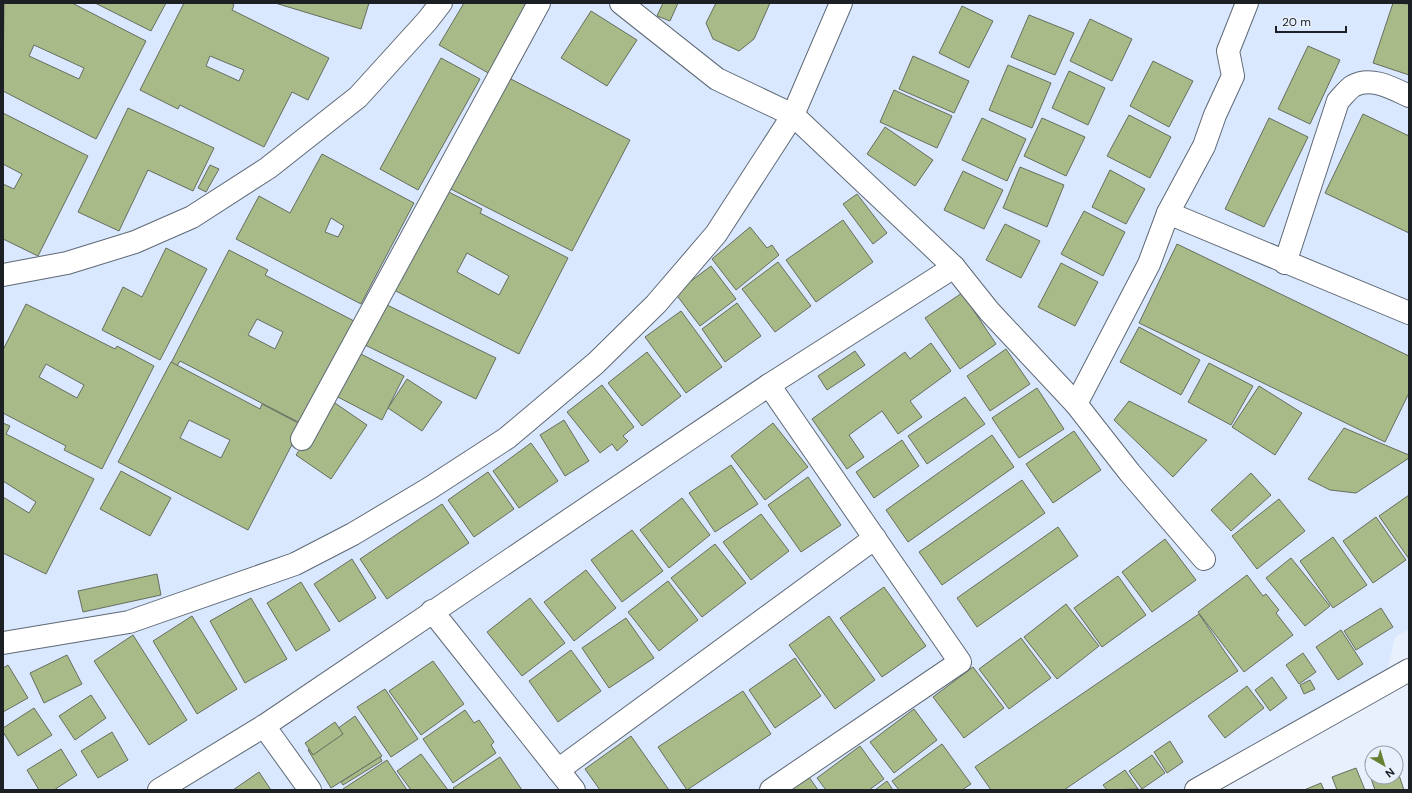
<svg xmlns="http://www.w3.org/2000/svg" width="1412" height="793" font-family="'DM Sans',sans-serif">
  <style>
    .built { fill: #d9e8fe }
    .building { fill: #a7ba88; stroke: #676d5f; fill-rule: evenodd }
    .lines { fill: none; stroke-linecap: round; stroke-linejoin: round }
    .minor-casing { stroke: #5f6976; stroke-width: 24 }
    .minor { stroke: #fff; stroke-width: 22 }
  </style>
  <rect width="100%" height="100%" fill="#e7f0fc"/>
  <path class="built" d="M3 3H1409V629L1395 637 1387 672 1200 790H3Z"/>
  <g class="building">
    <path d="M4 3H72L146 41 96 139 3 91ZM34 45 84 68 79 79 29 56Z"/>
    <path d="M95 3H166L151 31Z"/>
    <path d="M184 3H231L234 5 232 10 329 58 308 100 292 92 264 147 180 105 178 109 140 90ZM210 56 244 70 239 81 206 66Z"/>
    <path d="M275 3H369L361 29Z"/>
    <path d="M464 3H532L490 74 439 45Z"/>
    <path d="M663 3H678L670 21 657 16Z"/>
    <path d="M716 3H770L754 39 739 51 713 39 706 23Z"/>
    <path d="M1393 3 1409 4V75L1373 63Z"/>
    <path d="M962 6 993 21 969 68 939 53Z"/>
    <path d="M591 11 637 40 607 86 561 58Z"/>
    <path d="M1029 15 1074 33 1055 75 1011 57Z"/>
    <path d="M1090 19 1132 39 1112 81 1070 61Z"/>
    <path d="M1308 46 1340 60 1310 124 1278 109Z"/>
    <path d="M913 56 969 81 954 113 899 89Z"/>
    <path d="M441 58 480 79 418 190 380 169Z"/>
    <path d="M1153 61 1193 81 1169 127 1130 106Z"/>
    <path d="M1008 65 1051 83 1032 128 989 110Z"/>
    <path d="M1069 71 1105 88 1088 125 1052 108Z"/>
    <path d="M503 75 630 140 572 251 445 186Z"/>
    <path d="M894 90 952 116 937 148 880 122Z"/>
    <path d="M128 108 214 148 193 191 148 170 119 231 78 212Z"/>
    <path d="M3 113 88 156 38 256 3 239V184L14 189 22 174 3 164Z"/>
    <path d="M1363 114 1409 136V233L1325 193Z"/>
    <path d="M1129 115 1171 137 1150 178 1107 156Z"/>
    <path d="M982 118 1026 139 1007 181 962 160Z"/>
    <path d="M1042 118 1085 137 1066 176 1024 156Z"/>
    <path d="M1269 118 1308 137 1264 227 1225 209Z"/>
    <path d="M885 127 933 160 915 186 867 154Z"/>
    <path d="M322 154 414 203 361 304 236 239 259 196 290 213ZM331 218 344 226 338 237 325 232Z"/>
    <path d="M210 165 219 169 206 192 198 188Z"/>
    <path d="M1020 167 1064 185 1047 227 1003 208Z"/>
    <path d="M1110 170 1145 189 1126 224 1092 207Z"/>
    <path d="M963 171 1003 190 984 229 944 210Z"/>
    <path d="M441 188 482 209 480 213 568 258 519 354 390 288ZM467 253 509 276 499 295 457 272Z"/>
    <path d="M857 194 887 233 873 244 843 204Z"/>
    <path d="M1084 211 1125 232 1103 276 1061 254Z"/>
    <path d="M843 220 873 262 816 302 786 260Z"/>
    <path d="M1005 224 1040 241 1021 278 986 260Z"/>
    <path d="M750 227 767 248 772 245 779 255 736 290 712 259Z"/>
    <path d="M1177 244 1409 356V393L1385 442 1139 323Z"/>
    <path d="M166 248 207 269 160 360 102 330 123 287 142 297Z"/>
    <path d="M229 250 268 270 265 275 354 321 302 424 180 361 177 366 171 363ZM257 319 283 332 275 349 248 335Z"/>
    <path d="M778 262 811 306 775 332 742 289Z"/>
    <path d="M1061 263 1098 282 1075 326 1038 307Z"/>
    <path d="M711 266 736 299 700 326 675 293Z"/>
    <path d="M962 293 996 344 960 369 925 318Z"/>
    <path d="M737 303 761 336 725 362 702 329Z"/>
    <path d="M26 304 115 349 117 346 154 366 102 469 64 450 66 446 3 413V350ZM46 364 84 385 77 398 39 377Z"/>
    <path d="M385 304 496 358 476 399 365 345Z"/>
    <path d="M681 311 722 367 686 393 645 337Z"/>
    <path d="M1139 327 1200 360 1181 395 1120 362Z"/>
    <path d="M931 343 951 371 910 401 922 417 898 434 882 411 849 435 864 457 847 469 812 419 905 352 910 359Z"/>
    <path d="M1006 349 1030 384 990 411 967 376Z"/>
    <path d="M855 351 865 365 827 390 818 376Z"/>
    <path d="M647 352 681 396 642 426 608 383Z"/>
    <path d="M359 353 404 376 382 420 336 396Z"/>
    <path d="M171 362 260 409 262 404 302 425 248 530 118 462ZM189 420 230 440 221 458 180 438Z"/>
    <path d="M1209 363 1253 386 1231 425 1188 402Z"/>
    <path d="M407 379 442 402 422 431 388 408Z"/>
    <path d="M602 385 634 427 623 436 628 441 617 451 612 444 600 453 567 412Z"/>
    <path d="M1259 386 1302 413 1275 455 1232 427Z"/>
    <path d="M1037 388 1064 429 1019 458 992 418Z"/>
    <path d="M965 397 985 424 927 464 908 436Z"/>
    <path d="M332 401 367 425 331 479 296 455Z"/>
    <path d="M1129 401 1207 440 1173 477 1114 420Z"/>
    <path d="M564 420 589 461 565 476 540 435Z"/>
    <path d="M3 423 10 426 6 434 94 479 46 574 3 553V497L29 513 36 502 3 481Z"/>
    <path d="M773 423 808 467 765 500 731 456Z"/>
    <path d="M1344 428 1409 455V458L1356 493 1330 490 1308 479Z"/>
    <path d="M1074 431 1101 470 1053 503 1026 464Z"/>
    <path d="M992 435 1014 467 908 542 886 510Z"/>
    <path d="M902 440 919 466 874 498 856 472Z"/>
    <path d="M531 443 558 481 519 508 493 471Z"/>
    <path d="M731 465 758 504 715 532 689 493Z"/>
    <path d="M121 471 171 498 150 536 100 509Z"/>
    <path d="M488 472 514 509 474 537 448 500Z"/>
    <path d="M1251 473 1271 495 1231 531 1211 510Z"/>
    <path d="M808 477 841 525 801 552 768 505Z"/>
    <path d="M1022 480 1045 513 942 585 919 552Z"/>
    <path d="M1409 495V559L1379 516Z"/>
    <path d="M682 498 710 535 669 568 640 530Z"/>
    <path d="M1279 499 1305 531 1257 569 1232 536Z"/>
    <path d="M442 504 469 543 387 599 360 559Z"/>
    <path d="M761 514 789 551 751 580 723 542Z"/>
    <path d="M1376 517 1406 560 1373 583 1343 541Z"/>
    <path d="M1058 527 1078 556 977 627 957 598Z"/>
    <path d="M632 530 663 571 622 602 591 560Z"/>
    <path d="M1333 537 1367 585 1333 608 1300 561Z"/>
    <path d="M1165 539 1196 580 1152 612 1122 572Z"/>
    <path d="M715 544 746 583 702 617 671 578Z"/>
    <path d="M1291 558 1330 606 1305 626 1266 578Z"/>
    <path d="M352 559 376 598 339 622 314 584Z"/>
    <path d="M586 570 616 608 574 641 544 602Z"/>
    <path d="M157 574 161 595 83 612 78 591Z"/>
    <path d="M1247 575 1263 596 1266 594 1279 610 1276 613 1293 635 1244 672 1198 612Z"/>
    <path d="M1118 576 1146 615 1102 647 1074 608Z"/>
    <path d="M668 581 698 620 659 651 628 612Z"/>
    <path d="M301 582 330 630 296 651 267 603Z"/>
    <path d="M884 587 926 646 882 677 840 618Z"/>
    <path d="M251 598 287 659 245 683 210 621Z"/>
    <path d="M530 598 565 643 522 676 487 632Z"/>
    <path d="M1066 604 1099 646 1057 679 1024 637Z"/>
    <path d="M1381 608 1393 627 1356 650 1344 631Z"/>
    <path d="M1199 614 1238 671 1064 790H991L975 767Z"/>
    <path d="M192 616 237 689 197 714 153 641Z"/>
    <path d="M829 616 875 680 835 709 789 645Z"/>
    <path d="M626 618 654 658 609 688 582 648Z"/>
    <path d="M1341 630 1363 664 1338 680 1316 647Z"/>
    <path d="M133 635 187 720 149 745 94 661Z"/>
    <path d="M1021 638 1051 678 1009 709 979 669Z"/>
    <path d="M571 650 601 691 558 722 529 681Z"/>
    <path d="M1303 653 1316 672 1299 684 1286 665Z"/>
    <path d="M67 655 82 684 44 703 30 673Z"/>
    <path d="M795 658 821 696 775 728 749 690Z"/>
    <path d="M433 661 464 704 421 735 389 691Z"/>
    <path d="M8 665 28 698 3 712V668Z"/>
    <path d="M973 667 1004 708 964 738 933 697Z"/>
    <path d="M1272 677 1287 698 1270 711 1255 690Z"/>
    <path d="M1310 680 1315 689 1304 694 1300 685Z"/>
    <path d="M1247 686 1264 708 1225 738 1208 716Z"/>
    <path d="M385 689 418 739 391 757 357 707Z"/>
    <path d="M743 691 771 734 687 790 658 747Z"/>
    <path d="M91 695 106 718 75 740 59 716Z"/>
    <path d="M34 708 52 735 18 756 3 732V728Z"/>
    <path d="M914 709 937 740 894 773 870 742Z"/>
    <path d="M465 710 474 723 479 720 494 742 491 745 496 753 453 783 423 739Z"/>
    <path d="M355 716 382 756 331 788 308 750Z"/>
    <path d="M335 722 343 734 313 755 305 743Z"/>
    <path d="M112 732 128 760 98 778 81 751Z"/>
    <path d="M631 736 669 790H600L585 769Z"/>
    <path d="M1170 741 1183 762 1167 773 1154 752Z"/>
    <path d="M942 744 971 784 962 790H899L892 781Z"/>
    <path d="M860 746 884 779 869 790H826L817 778Z"/>
    <path d="M61 749 77 775 54 790H39L27 770Z"/>
    <path d="M421 754 448 790H411L397 771Z"/>
    <path d="M1152 755 1165 773 1142 789 1129 771Z"/>
    <path d="M380 757 382 761 343 785 341 782Z"/>
    <path d="M500 757 522 790H455L453 788Z"/>
    <path d="M1372 759V777H1396V766L1404 790H1375L1365 761Z"/>
    <path d="M387 760 407 790H344L343 789Z"/>
    <path d="M1356 768 1365 790H1337L1332 777Z"/>
    <path d="M1125 770 1138 789 1107 790 1103 785Z"/>
    <path d="M259 772 271 790H233Z"/>
    <path d="M809 777 818 790H791Z"/>
    <path d="M887 781 893 790H875Z"/>
    <path d="M1321 783 1324 790H1304Z"/>
  </g>
  <g class="lines">
    <g class="minor-casing">
      <g id="minor">
        <path d="M621 3 717 79 793 115 954 267 989 311 1076 404 1130 473 1204 559"/>
        <path d="M1168 213 1409 313"/>
        <path d="M1285 263 1338 101C1343 96 1348 89 1353 86 1371 76 1392 88 1409 96"/>
        <path d="M3 275 67 263 135 242 192 217 268 168 358 97 427 21 441 3"/>
        <path d="M769 385 960 662 771 790"/>
        <path d="M1076 404 1149 264 1168 213 1204 146 1215 115 1233 76 1228 51 1247 3"/>
        <path d="M302 439 539 3"/>
        <path d="M432 611 574 790"/>
        <path d="M3 643 129 622 295 564 353 534 430 488 507 438 596 363 656 304 716 234 793 115 841 3"/>
        <path d="M264 726 310 790"/>
        <path d="M558 770 875 538"/>
        <path d="M159 790 264 726 769 385 954 267"/>
        <path d="M1196 790 1409 670"/>
      </g>
    </g>
    <use href="#minor" class="minor"/>
  </g>
  <rect width="1412" height="793" fill="none" stroke="#1c2025" stroke-width="8"/>
  <g transform="translate(1384 765) rotate(142)"><circle r="19" fill="#e7f0fc" stroke="#969da6"/>
  <path d="M0-3L7 15L0 10L-7 15Z" fill="#678134"/>
  <text y="-6" font-size="11" font-weight="bold" text-anchor="middle" fill="#1c2025">N</text>
  </g>
  <path d="M1276 26v6h70v-6" fill="none" stroke="#1c2025" stroke-width="2"/>
  <text x="1282" y="26" font-size="12" fill="#1c2025" stroke="#e7f0fc" stroke-width="3" paint-order="stroke">20 m</text>
</svg>
